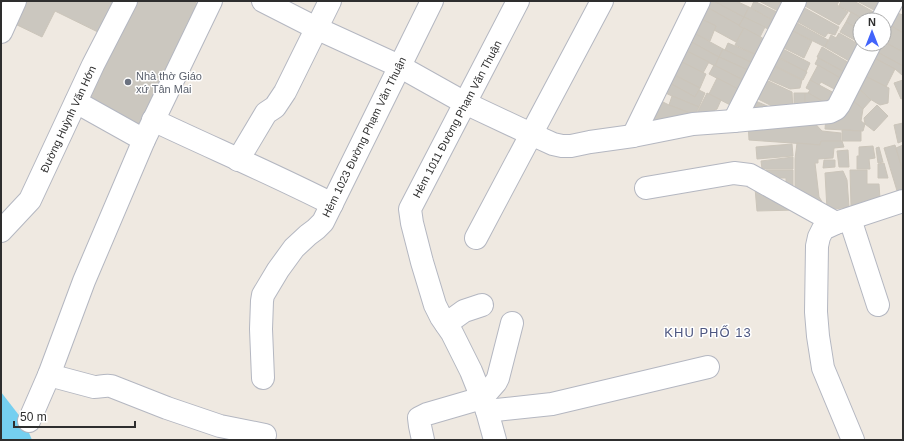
<svg xmlns="http://www.w3.org/2000/svg" width="904" height="441" font-family="Helvetica,sans-serif">
  <style>
    .water { fill: #75cff0 }
    .building { fill: #cbc7bf; stroke: #cbc5ba }
    .lines { fill: none; stroke-linecap: round; stroke-linejoin: round }
    .minor-casing { stroke: #b4b7c1; stroke-width: 24 }
    .minor { stroke: #fff; stroke-width: 22 }
    .worship-dot { fill: #6b7280; stroke: #fff; stroke-width: 1.5 }
    .labels { text-anchor: middle; dominant-baseline: central; stroke-width: 3; stroke-linejoin: round; paint-order: stroke }
    .worship-label { font-size: 11px; fill: #5b616d; stroke: #fff; text-anchor: start }
    .street-label { font-size: 11px; fill: #2e2e2e; stroke: #fff }
    .quarter-label { font-size: 13px; letter-spacing: 1px; fill: #4d5680; stroke: #fff }
  </style>
  <rect width="100%" height="100%" fill="#efe9e1"/>
  <path class="water" d="M1 392 25 423 32 440H1Z"/>
  <g class="building">
    <path d="M21 1H119L102 34 55 11 42 37 11 22Z"/>
    <path d="M132 1H193L202 6 141 131 84 101Z"/>
    <path d="M707 1H714L744 17 739 26 705 6Z"/>
    <path d="M714 1H736L749 7 744 17Z"/>
    <path d="M754 1 783 15 778 23 751 8Z"/>
    <path d="M759 1H778L782 3 778 11Z"/>
    <path d="M796 1H839L837 5 848 12 839 25Z"/>
    <path d="M841 1H854L877 14 873 20H865L839 6Z"/>
    <path d="M857 1H876L878 2 874 10Z"/>
    <path d="M705 6 744 28 736 42 714 30 716 26 699 18Z"/>
    <path d="M801 6 839 27 835 35 828 33 825 37 789 17Z"/>
    <path d="M749 7 772 20 768 29 744 17Z"/>
    <path d="M851 12 865 20H860V30L846 22Z"/>
    <path d="M897 13 903 15V33L890 25Z"/>
    <path d="M744 17 765 27 760 37 739 26Z"/>
    <path d="M699 18 716 26 710 41 689 31Z"/>
    <path d="M788 18 828 40 825 47 785 27Z"/>
    <path d="M846 22 860 30V43L840 32Z"/>
    <path d="M886 23 903 33V52L884 42V27Z"/>
    <path d="M785 27 812 41 804 58 776 44Z"/>
    <path d="M744 28 766 40 759 56 735 45Z"/>
    <path d="M692 32 723 49 719 57 713 54 688 40Z"/>
    <path d="M839 33 860 45 851 62 825 47 831 35 836 38Z"/>
    <path d="M688 40 713 54 719 57 715 66 679 47Z"/>
    <path d="M884 42 903 52V66L877 52 878 44H884Z"/>
    <path d="M728 43 761 57 757 65 725 50Z"/>
    <path d="M779 47 810 63 806 72 775 55Z"/>
    <path d="M822 47 851 64 846 73 817 57Z"/>
    <path d="M681 48 709 62 703 73 675 59Z"/>
    <path d="M723 49 754 64 750 71 719 57Z"/>
    <path d="M877 52 903 66V75H902L895 69 874 58Z"/>
    <path d="M719 57 750 71 747 82 715 66Z"/>
    <path d="M777 57 807 72 803 80 773 65Z"/>
    <path d="M674 58 706 74 700 88 667 71Z"/>
    <path d="M818 58 846 73 842 79 815 64Z"/>
    <path d="M874 58 895 69 886 87 865 76Z"/>
    <path d="M770 64 802 80 800 88 790 89 763 77Z"/>
    <path d="M714 65 747 82 741 91 709 74Z"/>
    <path d="M818 65 842 79 838 91 821 82 819 85 810 80Z"/>
    <path d="M670 73 700 88 695 97 666 81Z"/>
    <path d="M865 76 889 88 888 103 880 105 870 99 854 84Z"/>
    <path d="M717 78 744 92 736 108 709 94Z"/>
    <path d="M762 78 792 92 793 111 778 109 752 96Z"/>
    <path d="M664 80 695 97 699 90 705 93 699 107 672 96 659 90Z"/>
    <path d="M810 80 836 94 831 106 808 93 810 90 806 88Z"/>
    <path d="M903 80V98L901 99 894 83Z"/>
    <path d="M858 88 871 100 863 109 849 98Z"/>
    <path d="M707 93 721 100 717 109 703 116 697 113Z"/>
    <path d="M794 93H805V107L794 108Z"/>
    <path d="M805 93H808L826 103 805 109Z"/>
    <path d="M672 96 699 107 695 115 669 105Z"/>
    <path d="M655 98 669 105 695 115 642 123Z"/>
    <path d="M751 99 774 109 746 108Z"/>
    <path d="M851 99 863 109 861 121 865 124 863 131 825 129 826 117Z"/>
    <path d="M877 105 888 116 874 131 865 124 864 118Z"/>
    <path d="M809 117 822 131 841 133V141H821L820 145 749 140 748 122Z"/>
    <path d="M903 123V141L898 143 894 125Z"/>
    <path d="M842 130 861 131V141H842Z"/>
    <path d="M821 141H842L844 147 834 148 833 158 818 159V163H815L819 197 821 200 823 204 795 194V159L797 143 820 145Z"/>
    <path d="M792 144 793 156 757 159 756 147Z"/>
    <path d="M895 145 903 171V192L898 194 884 148Z"/>
    <path d="M903 145V171L896 148Z"/>
    <path d="M873 146 875 158 869 159 870 169H857V156H859V147Z"/>
    <path d="M879 147 883 162 878 163 876 148Z"/>
    <path d="M848 150 849 167H839L837 151Z"/>
    <path d="M793 157V169H762L761 161Z"/>
    <path d="M824 160H835V167L823 168Z"/>
    <path d="M884 163 888 178H878V164Z"/>
    <path d="M766 170H793V191L786 190V178H766Z"/>
    <path d="M850 170H867V184H879L880 199 851 206Z"/>
    <path d="M843 171 847 180 849 207 827 210 825 173Z"/>
    <path d="M755 188 796 210 757 211Z"/>
  </g>
  <g class="lines">
    <g class="minor-casing">
      <g id="minor">
        <path d="M263 1 316 28 399 66 465 103 531 134 553 144 562 146H571L590 142 633 136 693 124 734 121 830 112 836 109 839 105 870 44"/>
        <path d="M882 20 892 1"/>
        <path d="M1 32 15 1"/>
        <path d="M76 102 144 140"/>
        <path d="M153 120C212 148 273 174 332 204"/>
        <path d="M734 121 795 1"/>
        <path d="M633 136 699 1"/>
        <path d="M238 160 266 113 275 107 285 92 330 1"/>
        <path d="M646 188 734 173 750 175 836 223"/>
        <path d="M850 219 878 305"/>
        <path d="M1 231 30 200 93 65 126 1"/>
        <path d="M476 238 602 1"/>
        <path d="M446 324 464 311 482 305"/>
        <path d="M49 375 94 387C100 387 105 385 111 386L167 408 220 426 265 435"/>
        <path d="M263 378 261 329 262 301 263 295 278 270 294 248 308 235 316 229 323 222 432 1"/>
        <path d="M487 411 552 404 708 367"/>
        <path d="M29 421 49 375 84 281 144 140 211 1"/>
        <path d="M423 440 420 426 419 418 427 414 482 398 496 382 498 378 512 323"/>
        <path d="M495 440 487 411 471 371 452 333 441 317 435 305 422 262 412 223 410 209 518 1"/>
        <path d="M853 440 823 368 818 336 816 312 817 246 819 237 823 229 836 223 903 201"/>
      </g>
    </g>
    <use href="#minor" class="minor"/>
  </g>
  <circle class="worship-dot" cx="128" cy="82" r="4"/>
  <g class="labels">
    <g class="worship-label">
      <text x="136" y="76">Nhà thờ Giáo<tspan x="136" dy="13">xứ Tân Mai</tspan></text>
    </g>
    <g class="street-label">
      <text transform="translate(68 119) rotate(-65)">Đường Huỳnh Văn Hớn</text>
      <text transform="translate(457 119) rotate(-62)">Hẻm 1011 Đường Phạm Văn Thuận</text>
      <text transform="translate(364 137) rotate(-64)">Hẻm 1023 Đường Phạm Văn Thuận</text>
    </g>
    <g class="quarter-label">
      <text x="708" y="332">KHU PHỐ 13</text>
    </g>
  </g>
  <rect width="904" height="441" fill="none" stroke="#2e2e2e" stroke-width="4"/>
  <g transform="translate(872 32)"><circle r="19" fill="#ffffff" stroke="#ababab"/>
  <path d="M0-3L7 15L0 10L-7 15Z" fill="#4264fb"/>
  <text y="-6" font-size="11" font-weight="bold" text-anchor="middle" fill="#2e2e2e">N</text>
  </g>
  <path d="M14 421v6h121v-6" fill="none" stroke="#2e2e2e" stroke-width="2"/>
  <text x="20" y="421" font-size="12" fill="#2e2e2e" stroke="#ffffff" stroke-width="3" paint-order="stroke">50 m</text>
</svg>
